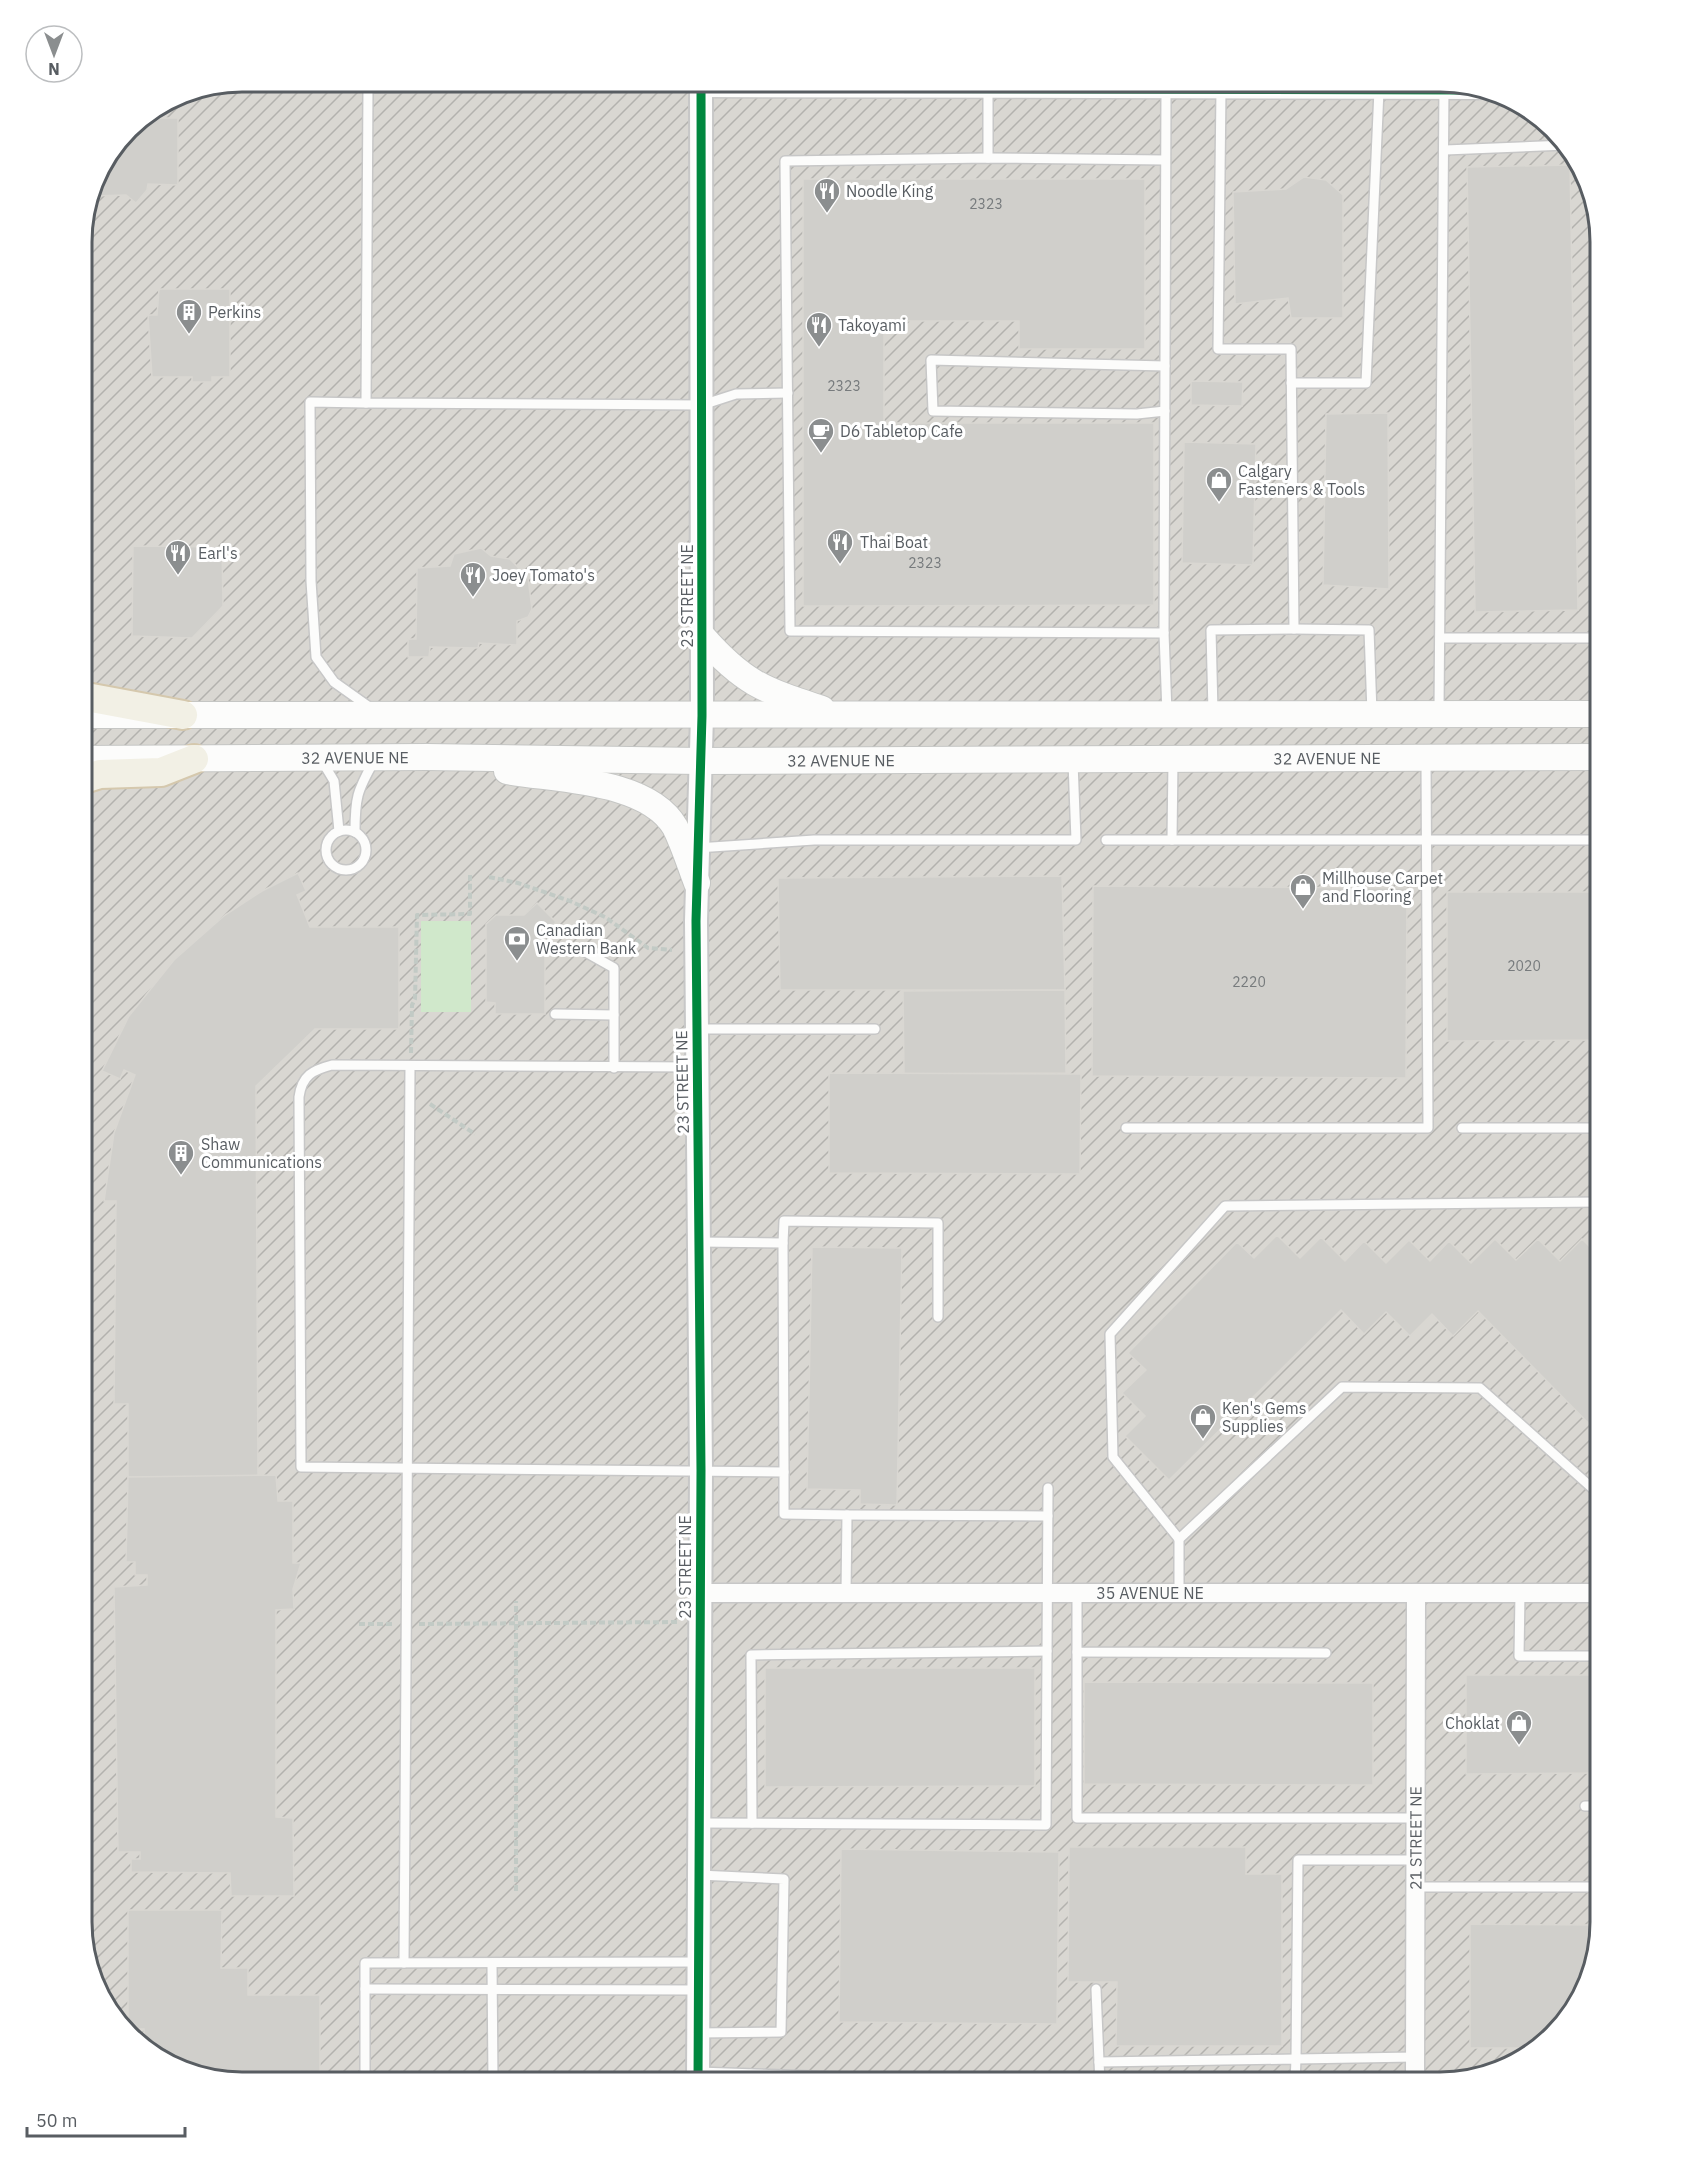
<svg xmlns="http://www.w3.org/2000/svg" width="1682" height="2163" font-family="'IBM Plex Sans',sans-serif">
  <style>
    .industrial { fill: url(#industrial-furrows) }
    .park { fill: #d0e8cb }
    .building { fill: #d0cfcb; stroke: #d9d7d2; stroke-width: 1.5 }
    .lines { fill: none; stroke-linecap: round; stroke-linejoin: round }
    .service-casing { stroke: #c7c7c7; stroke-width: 12 }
    .minor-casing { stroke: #c7c7c7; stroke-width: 21 }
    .tertiary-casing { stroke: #c7c7c7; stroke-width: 26 }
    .secondary-casing { stroke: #c5c6c4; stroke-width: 28 }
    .primary-casing { stroke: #d5c8ad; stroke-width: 32 }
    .path { stroke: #c2cac5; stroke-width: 4; stroke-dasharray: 6 3; stroke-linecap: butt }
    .service { stroke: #fcfcfb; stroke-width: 9 }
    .minor { stroke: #fcfcfb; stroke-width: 18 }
    .tertiary { stroke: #fcfcfb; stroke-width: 22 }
    .secondary { stroke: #fcfcfb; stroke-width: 26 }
    .primary { stroke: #f2f0e5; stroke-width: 28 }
    .cycleway-casing { stroke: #fff; stroke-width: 13 }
    .cycleway { stroke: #00873e; stroke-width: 9 }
    .labels { text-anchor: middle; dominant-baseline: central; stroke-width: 6; stroke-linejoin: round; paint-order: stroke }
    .number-label { font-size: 14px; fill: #777b7d }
    .poi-label { font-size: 16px; fill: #585d62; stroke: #fff; text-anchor: start }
    .street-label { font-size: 16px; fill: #585d62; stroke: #fff }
    .rim { fill: none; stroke: #585d62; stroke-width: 3 }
  </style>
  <defs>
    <pattern id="industrial-furrows" width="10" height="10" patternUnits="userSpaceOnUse" patternTransform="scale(1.5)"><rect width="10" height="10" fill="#d9d7d2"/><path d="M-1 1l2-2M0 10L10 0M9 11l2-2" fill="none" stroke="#b3b2ae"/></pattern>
  </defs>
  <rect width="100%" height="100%" fill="#eae8e2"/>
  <path class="industrial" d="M241 81H1451L1521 103 1574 153 1601 241V1922L1580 2001 1529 2055 1441 2082H241L162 2061 108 2010 81 1922V231L98 170 135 121 180 93Z"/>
  <rect class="park" x="421" y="921" width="50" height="91"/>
  <g class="building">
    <path d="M140 118H178V185L148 184 147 190 136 203 126 195 91 196 98 170Z"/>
    <path d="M1570 165 1578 610 1475 612 1467 167Z"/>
    <path d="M1304 177 1326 180 1343 195V318H1291L1288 298 1235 304 1233 192 1286 189Z"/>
    <path d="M803 179H1145V349H1019V321H884V423H1154V605L803 606Z"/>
    <path d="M159 289H230V377H212V382H192V377H152L148 315H157Z"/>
    <path d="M1191 381 1243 382 1242 406 1191 405Z"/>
    <path d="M1388 413 1389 589 1323 585 1326 414Z"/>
    <path d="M1184 442 1256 444 1253 565 1182 563Z"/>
    <path d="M133 546 222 547 223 606 192 638 132 636Z"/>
    <path d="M481 548 491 556 510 559 528 578 532 609 528 617 517 621V645L479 643 478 648 430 647 429 657H408V639H416L417 568 450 566 454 554Z"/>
    <path d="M298 873 306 891 297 895 310 927H399V1029H315L256 1086 258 1477H128V1404H114L116 1201H104L114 1133 135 1075 124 1070 120 1079 102 1071 129 1016 174 960 225 915 262 891Z"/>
    <path d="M1062 876 1065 990H780L778 878Z"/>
    <path d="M1093 886 1407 888 1406 1078 1092 1076Z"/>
    <path d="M1447 892H1601V1040L1447 1041Z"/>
    <path d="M537 903 556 922 545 934V1014H495V1003L486 1002V924L496 915H524Z"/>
    <path d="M1065 990 1066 1073 904 1074 903 991Z"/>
    <path d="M829 1073 1081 1074 1080 1174 829 1173Z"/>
    <path d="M1277 1235 1300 1258 1321 1237 1345 1261 1364 1241 1386 1263 1409 1240 1430 1261 1449 1241 1471 1263 1495 1239 1516 1260 1538 1239 1560 1261 1582 1239 1601 1258V1436L1478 1311 1453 1336 1432 1314 1410 1336 1386 1312 1364 1334 1341 1310 1169 1480 1125 1436 1145 1416 1122 1393 1146 1370 1128 1353 1237 1242 1254 1258Z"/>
    <path d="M812 1247 902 1248 897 1505 860 1504V1490L807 1489Z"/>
    <path d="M276 1475 278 1501H293V1563H301L293 1589 294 1609 276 1610V1817L293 1818 294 1896H231L230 1873 131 1872V1859H140V1852H118L114 1587 147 1585V1575H135V1562H126L128 1477Z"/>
    <path d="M765 1668H1035V1786L765 1787Z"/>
    <path d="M1466 1675H1601V1773L1466 1774Z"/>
    <path d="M1084 1682 1373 1683V1785L1084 1784Z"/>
    <path d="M1069 1847H1246V1874H1282V2046H1116L1117 1982H1068Z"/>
    <path d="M841 1849 1059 1852 1057 2024 839 2022Z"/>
    <path d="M128 1910H222L221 1968H248V1995H320V2082H241L162 2061 144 2044V2029H128Z"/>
    <path d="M1470 1924 1600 1925 1580 2001 1536 2048H1470Z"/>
  </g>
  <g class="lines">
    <g class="service-casing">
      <g id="service">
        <path d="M701 88 669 83 368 88 366 403 702 405 736 394 788 393"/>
        <path d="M988 89V158"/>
        <path d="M1166 89 1164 633 1167 713"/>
        <path d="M1445 150 1566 145"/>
        <path d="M1165 366 931 360 933 411 1137 414 1165 411"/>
        <path d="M1291 383H1366L1379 90"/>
        <path d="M366 403 310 402 311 581 316 657 334 682 372 709"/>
        <path d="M1294 629 1369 630 1372 713"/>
        <path d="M1164 633 790 631 785 161 988 158 1165 160"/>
        <path d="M1440 638H1601"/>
        <path d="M1213 712 1211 630 1294 629 1291 349H1218L1221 89"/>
        <path d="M1439 712 1444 87"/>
        <path d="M322 761 334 781 339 831"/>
        <circle cx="346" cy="850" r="20"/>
        <path d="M355 832C355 798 357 791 374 761"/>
        <path d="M1106 840H1601"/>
        <path d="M1172 840 1173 761"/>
        <path d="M697 848 814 840H1076L1073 762"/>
        <path d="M562 948 582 950 614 968V1068"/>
        <path d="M555 1014 614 1015"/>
        <path d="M697 1029H875"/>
        <path d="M697 1067 332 1065C313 1070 302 1075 299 1097L301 1467 784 1472V1514L847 1515 846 1593"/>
        <path d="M1126 1128H1428L1426 760"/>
        <path d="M1462 1128H1601"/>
        <path d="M699 1242 783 1243 784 1472"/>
        <path d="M783 1243 784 1221 938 1223V1317"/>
        <path d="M847 1515 1048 1516"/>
        <path d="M1179 1539 1113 1457 1110 1334 1225 1206 1601 1202"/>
        <path d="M1077 1593V1652L1326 1653"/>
        <path d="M1179 1593V1539L1342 1387 1480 1388 1601 1496"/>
        <path d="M1520 1593 1519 1656H1601"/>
        <path d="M1077 1652V1818H1415"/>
        <path d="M1585 1806H1601"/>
        <path d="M699 1823 1046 1825 1048 1488"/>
        <path d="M752 1823 751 1655 1047 1651"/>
        <path d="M1415 1887H1601"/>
        <path d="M404 1963 410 1066"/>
        <path d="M492 1963 493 2082"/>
        <path d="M365 1989 699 1990"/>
        <path d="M1096 1989 1099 2062"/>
        <path d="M698 2033 781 2032 784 1879 699 1875"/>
        <path d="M1415 2057 1296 2059 1298 1860H1415"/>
        <path d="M698 2072 927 2080V2082"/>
        <path d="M365 2082V1963L699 1962"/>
        <path d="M1100 2082 1099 2062 1296 2059 1295 2082"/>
      </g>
    </g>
    <g class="minor-casing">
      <g id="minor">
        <path d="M701 88 1478 90"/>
        <path id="s1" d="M700 1593H1601"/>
        <path id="s2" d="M1415 2082 1416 1593"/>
      </g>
    </g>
    <g class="tertiary-casing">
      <path id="tertiary" d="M698 2082 701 1470 696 921 702 716 701 81"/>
    </g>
    <g class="secondary-casing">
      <g id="secondary">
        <path d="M702 636C744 684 764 690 822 709"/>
        <path d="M81 715 1601 714"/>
        <path id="s3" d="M81 759 427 757 700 761 1601 757"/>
        <path d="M507 771C555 780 647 779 675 827 684 845 690 865 697 883"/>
      </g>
    </g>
    <g class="primary-casing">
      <g id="primary">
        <path d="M81 696 183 715"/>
        <path d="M81 780 100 774 161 772 194 759"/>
      </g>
    </g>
    <g class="path">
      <path d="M489 877 518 883 570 901 605 917 648 948 672 950"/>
      <path d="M411 1053 412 1005 415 999 417 915 470 914V875"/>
      <path d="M430 1104 475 1134"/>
      <path d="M359 1624H394"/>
      <path d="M419 1624 679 1622"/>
      <path d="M516 1891V1601"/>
    </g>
    <use href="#service" class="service"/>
    <use href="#minor" class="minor"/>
    <use href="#tertiary" class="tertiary"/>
    <use href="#secondary" class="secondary"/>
    <use href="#primary" class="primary"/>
    <g class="cycleway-casing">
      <g id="cycleway">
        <path d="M701 88 1478 90"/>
        <path d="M698 2082 701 1470 696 921 702 716 701 81"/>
      </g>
    </g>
    <use href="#cycleway" class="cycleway"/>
  </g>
  <defs>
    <g id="restaurant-pin" transform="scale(1.35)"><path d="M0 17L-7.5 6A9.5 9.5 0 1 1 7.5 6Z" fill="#8b8e8f" stroke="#fff"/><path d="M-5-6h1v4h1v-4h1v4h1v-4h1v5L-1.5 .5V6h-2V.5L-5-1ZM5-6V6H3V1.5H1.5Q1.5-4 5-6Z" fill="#fff"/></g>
    <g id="building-pin" transform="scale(1.35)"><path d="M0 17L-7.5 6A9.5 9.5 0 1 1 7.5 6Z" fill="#8b8e8f" stroke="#fff"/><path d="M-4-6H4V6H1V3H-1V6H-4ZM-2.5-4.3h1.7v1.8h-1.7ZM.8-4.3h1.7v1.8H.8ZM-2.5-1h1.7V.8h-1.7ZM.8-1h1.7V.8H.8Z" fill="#fff"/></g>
    <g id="cafe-pin" transform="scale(1.35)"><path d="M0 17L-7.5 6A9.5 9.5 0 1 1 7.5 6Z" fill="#8b8e8f" stroke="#fff"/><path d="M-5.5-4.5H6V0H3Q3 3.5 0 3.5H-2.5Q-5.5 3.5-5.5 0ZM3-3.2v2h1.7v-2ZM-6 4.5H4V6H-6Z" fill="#fff"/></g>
    <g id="shop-pin" transform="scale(1.35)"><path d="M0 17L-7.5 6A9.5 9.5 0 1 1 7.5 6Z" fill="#8b8e8f" stroke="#fff"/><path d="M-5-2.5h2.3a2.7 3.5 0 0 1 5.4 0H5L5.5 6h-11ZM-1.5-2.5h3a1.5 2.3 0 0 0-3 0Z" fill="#fff"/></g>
    <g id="bank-pin" transform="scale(1.35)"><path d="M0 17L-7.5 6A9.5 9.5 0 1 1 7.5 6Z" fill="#8b8e8f" stroke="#fff"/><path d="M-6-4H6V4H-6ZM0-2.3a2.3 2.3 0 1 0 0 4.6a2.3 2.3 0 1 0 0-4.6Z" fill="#fff"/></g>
  </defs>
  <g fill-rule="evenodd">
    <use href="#restaurant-pin" x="827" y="191"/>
    <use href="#building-pin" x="189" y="312"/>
    <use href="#restaurant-pin" x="819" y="325"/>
    <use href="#cafe-pin" x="821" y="431"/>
    <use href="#shop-pin" x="1219" y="480"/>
    <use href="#restaurant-pin" x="840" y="542"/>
    <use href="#restaurant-pin" x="178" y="553"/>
    <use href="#restaurant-pin" x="473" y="575"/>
    <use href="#shop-pin" x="1303" y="887"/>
    <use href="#bank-pin" x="517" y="939"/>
    <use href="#building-pin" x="181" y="1153"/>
    <use href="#shop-pin" x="1203" y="1417"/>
    <use href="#shop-pin" x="1519" y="1723"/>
  </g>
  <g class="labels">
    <g class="number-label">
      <text x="986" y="204">2323</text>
      <text x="844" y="386">2323</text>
      <text x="925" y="563">2323</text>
      <text x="1524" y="966">2020</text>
      <text x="1249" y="982">2220</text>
    </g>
    <g class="poi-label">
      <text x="846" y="191">Noodle King</text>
      <text x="208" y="312">Perkins</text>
      <text x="838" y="325">Takoyami</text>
      <text x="840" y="431">D6 Tabletop Cafe</text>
      <text x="1238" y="471">Calgary<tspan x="1238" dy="18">Fasteners &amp; Tools</tspan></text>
      <text x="860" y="542">Thai Boat</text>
      <text x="198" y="553">Earl's</text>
      <text x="492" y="575">Joey Tomato's</text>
      <text x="1322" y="878">Millhouse Carpet<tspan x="1322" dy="18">and Flooring</tspan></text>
      <text x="536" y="930">Canadian<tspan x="536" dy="18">Western Bank</tspan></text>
      <text x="201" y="1144">Shaw<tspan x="201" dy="18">Communications</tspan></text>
      <text x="1222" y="1408">Ken's Gems<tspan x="1222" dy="18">Supplies</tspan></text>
      <text x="1500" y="1723" text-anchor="end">Choklat</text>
    </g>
    <g class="street-label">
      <text transform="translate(687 596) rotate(-90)">23 STREET NE</text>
      <text stroke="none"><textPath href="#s3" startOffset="274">32 AVENUE NE</textPath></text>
      <text stroke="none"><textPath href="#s3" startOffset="1246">32 AVENUE NE</textPath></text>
      <text stroke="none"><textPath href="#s3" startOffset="760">32 AVENUE NE</textPath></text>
      <text transform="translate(682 1082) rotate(-91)">23 STREET NE</text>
      <text transform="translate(685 1567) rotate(-90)">23 STREET NE</text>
      <text stroke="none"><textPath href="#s1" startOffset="450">35 AVENUE NE</textPath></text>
      <text stroke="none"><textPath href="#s2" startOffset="244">21 STREET NE</textPath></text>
    </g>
  </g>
  <path d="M0 0H1682V2163H0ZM242 92H1440A150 150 0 0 1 1590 242V1922A150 150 0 0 1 1440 2072H242A150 150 0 0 1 92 1922V242A150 150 0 0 1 242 92Z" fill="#fff" fill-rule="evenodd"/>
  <path class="rim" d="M242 92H1440A150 150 0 0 1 1590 242V1922A150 150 0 0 1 1440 2072H242A150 150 0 0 1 92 1922V242A150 150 0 0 1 242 92Z"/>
  <g transform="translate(54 54) rotate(180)"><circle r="28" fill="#ffffff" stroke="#bcbec0" stroke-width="1.5"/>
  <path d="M0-4.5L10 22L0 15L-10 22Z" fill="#8b8e8f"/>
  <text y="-9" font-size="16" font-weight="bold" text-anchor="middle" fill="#585d62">N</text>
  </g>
  <path d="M27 2127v9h158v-9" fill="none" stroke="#585d62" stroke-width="3"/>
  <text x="36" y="2127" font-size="18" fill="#585d62" stroke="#ffffff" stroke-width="4.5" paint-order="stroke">50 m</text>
</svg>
